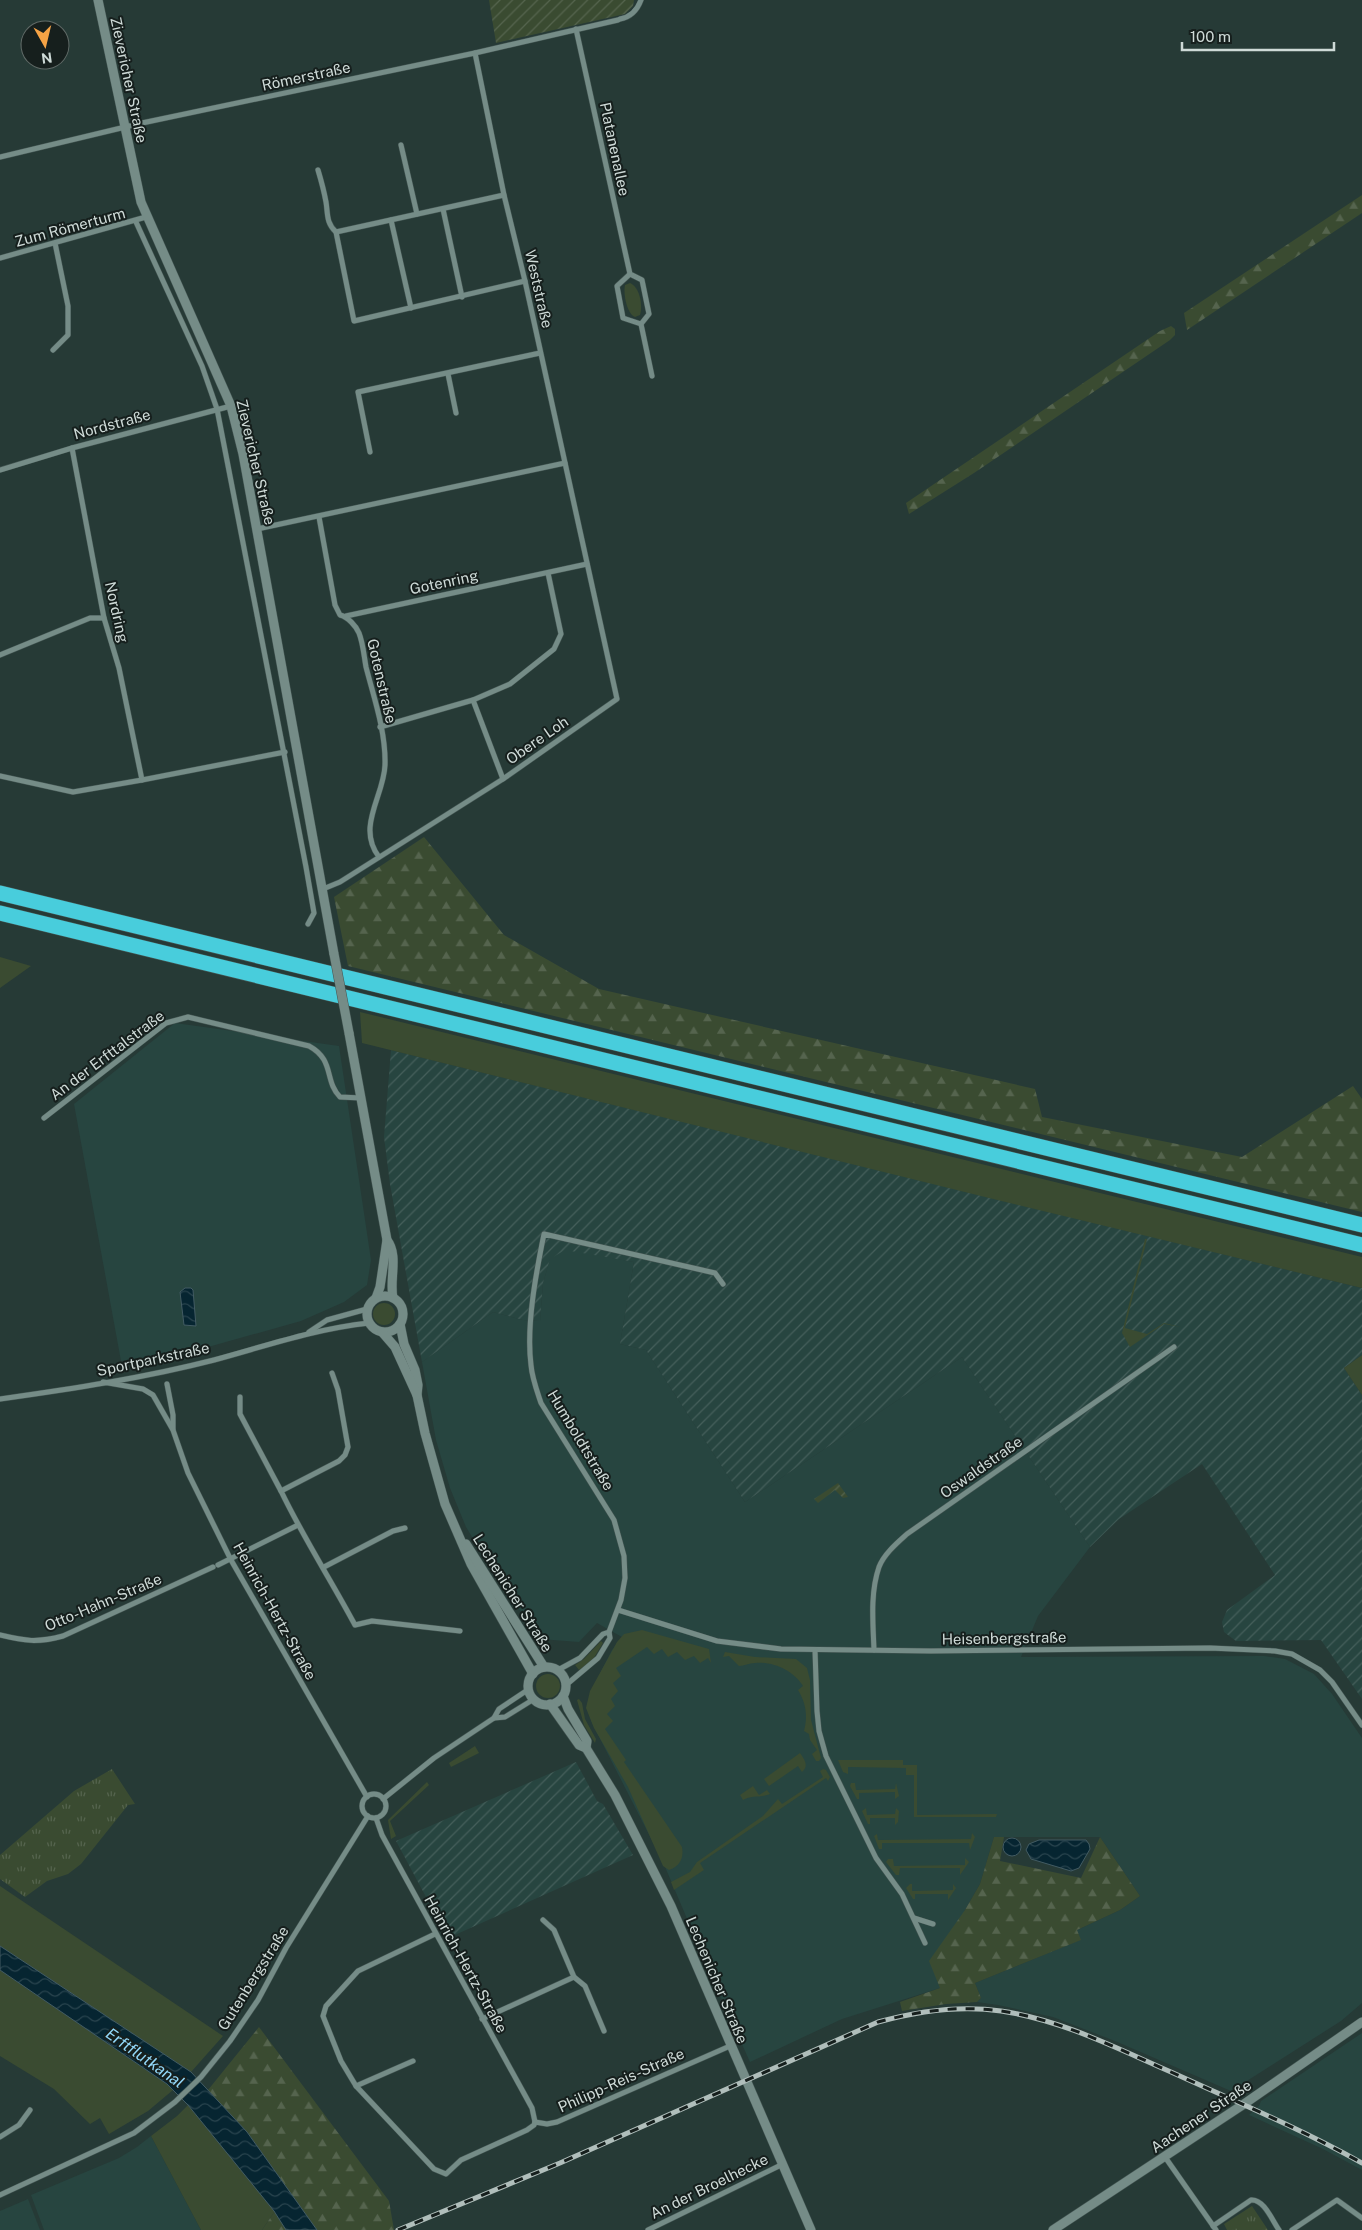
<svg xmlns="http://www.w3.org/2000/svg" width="1362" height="2230" font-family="'Public Sans',sans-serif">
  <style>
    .built { fill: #274540 }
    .industrial { fill: url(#industrial-furrows) }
    .grass { fill: #3a4b31 }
    .forest { fill: url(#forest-firs) }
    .park { fill: url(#park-tufts) }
    .garden { fill: url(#garden-furrows) }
    .water { fill: url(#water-waves); stroke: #425b63 }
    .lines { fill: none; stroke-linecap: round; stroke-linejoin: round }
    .minor-casing { stroke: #435552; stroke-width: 6 }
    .tertiary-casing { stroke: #435552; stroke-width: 10 }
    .motorway-casing { stroke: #435552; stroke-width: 16 }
    .minor { stroke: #758c87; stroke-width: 5 }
    .tertiary { stroke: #758c87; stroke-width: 9 }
    .motorway { stroke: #48cddc; stroke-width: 15 }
    .rail-casing { stroke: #b0bebb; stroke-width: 5 }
    .rail { stroke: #161f1d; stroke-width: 3; stroke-dasharray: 9; stroke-linecap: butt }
    .tertiary-bridge-casing { stroke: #435552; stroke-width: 10; stroke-linecap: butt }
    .tertiary-bridge { stroke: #758c87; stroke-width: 9 }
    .labels { text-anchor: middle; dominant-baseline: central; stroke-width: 4; stroke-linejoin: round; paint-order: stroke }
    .street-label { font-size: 15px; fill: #cedad7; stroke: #161f1d }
    .water-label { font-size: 16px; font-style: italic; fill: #92d8f9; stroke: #161f1d }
  </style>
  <defs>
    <pattern id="industrial-furrows" width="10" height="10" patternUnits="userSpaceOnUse" patternTransform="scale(1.25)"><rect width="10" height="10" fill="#274540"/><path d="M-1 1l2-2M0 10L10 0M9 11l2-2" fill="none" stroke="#455f5b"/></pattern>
    <pattern id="forest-firs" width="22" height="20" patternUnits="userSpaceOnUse" patternTransform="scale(1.25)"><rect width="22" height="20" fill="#3a4b31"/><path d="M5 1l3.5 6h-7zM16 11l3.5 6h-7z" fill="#55644e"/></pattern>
    <pattern id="park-tufts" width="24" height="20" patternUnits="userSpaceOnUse" patternTransform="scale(1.25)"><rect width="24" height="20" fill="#3a4b31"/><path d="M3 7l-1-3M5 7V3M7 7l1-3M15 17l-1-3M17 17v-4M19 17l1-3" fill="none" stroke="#55644e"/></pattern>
    <pattern id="garden-furrows" width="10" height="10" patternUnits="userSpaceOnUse" patternTransform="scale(1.25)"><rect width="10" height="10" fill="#3a4b31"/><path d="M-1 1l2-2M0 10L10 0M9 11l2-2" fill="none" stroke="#55644e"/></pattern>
    <pattern id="water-waves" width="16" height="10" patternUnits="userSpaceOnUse" patternTransform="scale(1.25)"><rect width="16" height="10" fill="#062531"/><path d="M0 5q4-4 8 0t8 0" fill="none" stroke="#29444e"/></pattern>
  </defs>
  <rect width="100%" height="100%" fill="#263a36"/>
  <g class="built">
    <path d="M175 1023 339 1046 371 1260 367 1285 344 1302 301 1321 201 1349 121 1361 74 1104Z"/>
    <path d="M565 1249 634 1262 620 1344 646 1350 745 1502 962 1357 1090 1547 1038 1616 1021 1657 1264 1656 1285 1659 1314 1674 1332 1694 1362 1738V2003L1341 2021 1231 2091 1115 2041 1053 2017 998 2005 977 2002 981 1998 975 1983 1080 1940 1077 1930 1120 1910 1140 1896 1100 1837H994L980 1884 965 1910 940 1988 842 2019 750 2062 713 1980 663 1862 591 1721 594 1685 612 1650 622 1637 597 1623 579 1642 540 1639 494 1573 466 1527 450 1488 436 1440 422 1362 493 1312 523 1320 540 1321 543 1283 550 1258Z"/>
    <path d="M1362 2033V2170L1323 2149 1249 2115 1259 2106 1261 2101Z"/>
    <path d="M151 2136 201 2230H44L31 2195 119 2158 137 2147Z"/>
    <path d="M28 2199 40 2230H0V2211Z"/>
  </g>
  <g class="industrial">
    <path d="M391 1050 1362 1288V1355L1344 1368 1362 1395V1699L1321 1640 1236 1641 1224 1632 1222 1622 1227 1610 1275 1575 1202 1464 1119 1519 1090 1547 962 1357 745 1502 646 1350 620 1344 634 1262 565 1250 550 1259 543 1283 540 1321 523 1320 493 1312 422 1362 390 1184 384 1137Z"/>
    <path d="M576 1762 597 1801 603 1804 633 1855 448 1938 396 1841Z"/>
  </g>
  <g class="grass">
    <path d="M630 283C640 287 643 306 640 315L635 317C627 314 623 294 625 285Z"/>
    <path d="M0 957 31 966 0 988Z"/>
    <path d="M360 1012 1362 1257V1288L985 1197 362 1043Z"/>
    <path d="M1145 1239H1147L1125 1328 1147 1334 1164 1323 1181 1327 1164 1324 1130 1347 1122 1333Z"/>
    <circle cx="384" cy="1314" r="11"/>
    <path d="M1362 1355V1395L1344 1368Z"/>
    <path d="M642 1630 709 1649 711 1663 708 1658 700 1663 694 1656 685 1660 677 1652 668 1657 662 1649 654 1654 647 1647 616 1668 621 1676 613 1683 618 1691 611 1699 615 1706 607 1714 613 1721 605 1729 626 1760 624 1762 682 1847C684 1858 680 1866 669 1870L663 1866 628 1787 594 1728 586 1708 590 1691 617 1642 624 1634Z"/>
    <path d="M601 1641 603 1643 592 1661 579 1670 575 1665 584 1659Z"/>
    <path d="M725 1652 755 1657 796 1659 807 1668 810 1680 811 1720 821 1758 819 1761H816L812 1754 817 1750 810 1740 809 1734 804 1731C808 1716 806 1703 798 1690L803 1686C794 1671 773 1661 755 1663 749 1663 744 1666 739 1666L729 1656 723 1657Z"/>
    <circle cx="548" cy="1686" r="12"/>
    <path d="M579 1699 582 1703 585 1719 596 1739 595 1743 584 1725 577 1700Z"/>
    <path d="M475 1746 479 1753 451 1767 449 1763Z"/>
    <path d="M800 1753C805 1760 809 1766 802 1772L798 1766 769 1786 764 1779Z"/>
    <path d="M838 1760H903V1765H917V1815L997 1814 996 1817H914V1775H906V1768L848 1767V1774L843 1772Z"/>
    <path d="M823 1769 826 1770 830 1777 828 1781 826 1778 700 1863 704 1870 674 1890 671 1882 690 1872 697 1862 763 1816 778 1799 782 1804 823 1777 820 1771Z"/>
    <path d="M427 1782 429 1785 390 1821 396 1836 391 1839 388 1820Z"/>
    <path d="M851 1783H855L856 1790 895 1789 896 1783 899 1796 895 1799V1792L859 1793V1799H857L850 1786Z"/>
    <path d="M753 1786 759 1795 767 1790 770 1794C761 1798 752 1795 743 1800L740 1795Z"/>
    <path d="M866 1808 867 1815 895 1814 896 1808 899 1811 898 1822 895 1825V1818H870V1824H868L862 1811Z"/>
    <path d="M972 1833 975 1837 970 1850 969 1843H882V1849H879L874 1836 877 1834 878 1840 971 1839Z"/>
    <path d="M965 1858 969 1862 960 1875V1868H900L899 1875H896L886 1862 888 1859H893L894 1866 965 1865Z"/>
    <path d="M910 1884H912V1891L953 1890V1884L956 1888 948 1900V1894H915V1899H913L906 1888Z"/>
    <path d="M0 1886 223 2036 191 2072 0 1946Z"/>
    <path d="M0 1970 167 2084 173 2090 148 2111 109 2134 100 2118 90 2124 54 2089 0 2056Z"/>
    <path d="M188 2105 275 2211 262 2230H201L151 2136 177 2116Z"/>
  </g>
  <g class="forest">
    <path d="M1362 195V213L1187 330 1184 313Z"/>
    <path d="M1171 326 1175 329V335L1170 340 974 473 909 514 906 503 1160 331Z"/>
    <path d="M424 837 504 935 599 989 1035 1089 1042 1117 1242 1157 1353 1086 1362 1099V1212L348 966 334 897Z"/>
    <path d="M994 1837H1004L1000 1861 1081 1878 1100 1837 1140 1896 1120 1910 1077 1930 1081 1940 975 1983 981 1998 977 2002 946 2004 902 2011 900 2002 940 1988 929 1961 965 1910 980 1884Z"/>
    <path d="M259 2027 389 2201 394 2230H317L247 2132 208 2090Z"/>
    <path d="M275 2211 286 2230H262Z"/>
  </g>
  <g class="park">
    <path d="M112 1769 135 1804 128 1805 81 1864 68 1874 47 1881 25 1897 0 1879V1855L74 1791Z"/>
    <path d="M1252 2206 1268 2230H1227L1224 2224Z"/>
  </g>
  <g class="garden">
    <path d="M489 0H634L633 6 625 14 496 43Z"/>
    <path d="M838 1483 848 1497 843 1498 835 1490 818 1503 814 1499Z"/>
  </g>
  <g class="water">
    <path d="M185 1288H191L193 1290 196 1326 184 1325 180 1292Z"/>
    <circle cx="1012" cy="1847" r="9"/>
    <path d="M1039 1840H1086L1089 1844 1090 1849 1079 1868 1071 1871 1031 1859 1026 1850 1029 1844Z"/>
    <path d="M0 1946 191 2072 247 2132 317 2230H286L274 2211 188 2105 167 2084 0 1970Z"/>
  </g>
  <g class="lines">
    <g class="minor-casing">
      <g id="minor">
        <path d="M620 19C631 17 637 11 641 0"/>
        <path d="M576 29 630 274 642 280 649 314 641 324 652 376"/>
        <path d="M401 145 417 214"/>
        <path d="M0 157 142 123 475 53 618 20"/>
        <path d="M318 170C321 180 324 191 326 202 328 214 326 223 336 232"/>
        <path d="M504 195 336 232 354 321 525 281"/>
        <path d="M443 209 462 297"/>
        <path d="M391 220 411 308"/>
        <path d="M136 222 202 366 217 409 306 867 314 913 308 924"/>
        <path d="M0 258 146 217"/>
        <path d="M630 274 617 286 623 318 641 324"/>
        <path d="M53 350 68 335V306L55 243"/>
        <path d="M448 374 456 413"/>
        <path d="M72 448 104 618 119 668 142 780"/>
        <path d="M370 452 358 392 540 353"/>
        <path d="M0 470 72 448 231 406"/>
        <path d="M319 517 335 605 340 615C348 617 356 626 359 633 363 643 364 656 366 667 374 698 386 732 385 765 384 796 356 827 379 857"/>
        <path d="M257 529 565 463"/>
        <path d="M346 616 587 564"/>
        <path d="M0 655 90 618H104"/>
        <path d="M473 700 503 779"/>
        <path d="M380 727 473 700 510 684 554 649 561 634 548 573"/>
        <path d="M0 776 73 792 142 780 285 752"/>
        <path d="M323 889 340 882 503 779 617 699 525 281 504 195 475 53"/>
        <path d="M44 1118 166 1023 188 1017 309 1046C335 1060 324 1081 340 1097L361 1098"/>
        <path d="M309 1332 327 1320 367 1309"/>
        <path d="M332 1373 338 1390 348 1447 345 1455 339 1461 281 1491C303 1537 331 1580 355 1625L372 1621 460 1631"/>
        <path d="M103 1382 143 1389 153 1395 173 1430 188 1473 231 1560 367 1797"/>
        <path d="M167 1384 173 1415V1429"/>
        <path d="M240 1397V1414L281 1491"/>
        <path d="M0 1399C71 1389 144 1378 214 1360 266 1346 314 1329 369 1323"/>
        <path d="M218 1565 298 1525"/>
        <path d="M324 1567 393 1531 405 1528"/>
        <path d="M618 1610 717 1641 781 1649 931 1651 1210 1648 1275 1651 1292 1654 1320 1670 1332 1682 1362 1725"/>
        <path d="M0 1635C25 1641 37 1643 63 1636L213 1567"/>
        <path d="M815 1650 817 1711 819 1731 826 1756 876 1858 902 1894 925 1943"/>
        <path d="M874 1650C873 1623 870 1593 879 1567 884 1554 897 1543 907 1534L1174 1347"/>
        <path d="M558 1670 580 1658 603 1634 609 1632"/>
        <path d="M566 1685 598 1658 610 1638 609 1632 621 1600 625 1578 624 1556 614 1520 541 1403C537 1391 532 1378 531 1365 526 1326 536 1273 544 1234L715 1273 723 1284"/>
        <path d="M494 1718 505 1717 534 1699"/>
        <circle cx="374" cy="1806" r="12"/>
        <path d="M383 1799 434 1758 494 1718 499 1709 529 1689"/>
        <path d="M376 1818 382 1835 532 2108 535 2122"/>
        <path d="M914 1918 933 1924"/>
        <path d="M435 1934 358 1971 326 2006 323 2016 341 2061 356 2086 434 2169 446 2174 461 2160 527 2130 534 2125 535 2122"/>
        <path d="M574 1977 585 1986 604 2031"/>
        <path d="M482 2019 574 1977 554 1930 543 1920"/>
        <path d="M356 2086 413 2061"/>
        <path d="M535 2122 547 2124 557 2122 730 2046"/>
        <path d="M0 2137 19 2125 30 2110"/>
        <path d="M1165 2157 1216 2230"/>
        <path d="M0 2195 134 2133 175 2102 201 2077 230 2041 258 2000 286 1948 368 1816"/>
        <path d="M1213 2226 1251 2200C1264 2199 1272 2220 1279 2230"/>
        <path d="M648 2230 781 2165"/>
        <path d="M1292 2230 1337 2200 1362 2218"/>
      </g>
    </g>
    <g class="tertiary-casing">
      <g id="tertiary">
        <path d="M98 0 141 202 231 406 243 454 334 954"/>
        <path d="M349 1033 387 1240C399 1255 389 1280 393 1298"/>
        <circle cx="385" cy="1314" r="18"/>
        <path d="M376 1298 380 1287 387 1240"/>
        <path d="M400 1324 404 1344 415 1370 418 1385 417 1395 425 1433 445 1504 471 1564 533 1674"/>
        <path d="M382 1332 395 1347 417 1395"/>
        <path d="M466 1544 544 1667"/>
        <circle cx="547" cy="1686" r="19"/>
        <path d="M563 1696 568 1709 587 1741 586 1748"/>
        <path d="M550 1704 579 1745 586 1748 615 1795 671 1906 811 2230"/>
        <path d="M1053 2230 1244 2104 1362 2022"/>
      </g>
    </g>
    <g class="motorway-casing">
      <g id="motorway">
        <path d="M0 893 1362 1225"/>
        <path d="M0 913 1362 1245"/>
      </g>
    </g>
    <use href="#minor" class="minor"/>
    <use href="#tertiary" class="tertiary"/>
    <use href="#motorway" class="motorway"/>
    <g class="rail-casing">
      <path id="rail" d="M398 2230 560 2163 878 2022C918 2011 960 2005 1001 2011 1062 2020 1116 2048 1171 2072 1235 2101 1301 2129 1362 2163"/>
    </g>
    <use href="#rail" class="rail"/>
    <g class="tertiary-bridge-casing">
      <path id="tertiary-bridge" d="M334 954 349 1033"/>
    </g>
    <use href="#tertiary-bridge" class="tertiary-bridge"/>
  </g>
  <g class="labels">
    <g class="street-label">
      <text transform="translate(306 76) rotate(-12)">Römerstraße</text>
      <text transform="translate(129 80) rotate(78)">Zievericher Straße</text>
      <text transform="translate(615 149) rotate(78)">Platanenallee</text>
      <text transform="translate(70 227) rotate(-15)">Zum Römerturm</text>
      <text transform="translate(539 289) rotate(77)">Weststraße</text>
      <text transform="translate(112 424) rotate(-15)">Nordstraße</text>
      <text transform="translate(256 462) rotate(77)">Zievericher Straße</text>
      <text transform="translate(444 582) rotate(-12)">Gotenring</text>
      <text transform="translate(117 612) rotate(77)">Nordring</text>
      <text transform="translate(382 681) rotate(77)">Gotenstraße</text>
      <text transform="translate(537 740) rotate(-35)">Obere Loh</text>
      <text transform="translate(107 1055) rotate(-37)">An der Erfttalstraße</text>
      <text transform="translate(153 1359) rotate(-12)">Sportparkstraße</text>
      <text transform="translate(581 1440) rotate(59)">Humboldtstraße</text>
      <text transform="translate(981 1467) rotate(-35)">Oswaldstraße</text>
      <text transform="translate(513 1593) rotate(58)">Lechenicher Straße</text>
      <text transform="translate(103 1602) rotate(-23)">Otto-Hahn-Straße</text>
      <text transform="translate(275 1611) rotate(61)">Heinrich-Hertz-Straße</text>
      <text transform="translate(1004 1638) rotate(-1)">Heisenbergstraße</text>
      <text transform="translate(466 1964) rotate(61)">Heinrich-Hertz-Straße</text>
      <text transform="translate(253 1978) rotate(-58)">Gutenbergstraße</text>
      <text transform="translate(717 1980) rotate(67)">Lechenicher Straße</text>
      <text transform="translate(621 2080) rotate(-24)">Philipp-Reis-Straße</text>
      <text transform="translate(1201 2116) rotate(-34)">Aachener Straße</text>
      <text transform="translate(709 2186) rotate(-26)">An der Broelhecke</text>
    </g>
    <g class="water-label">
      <text transform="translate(145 2058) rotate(35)">Erftflutkanal</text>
    </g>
  </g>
  <g transform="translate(45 45) rotate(172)"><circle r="24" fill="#161f1d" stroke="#606a67"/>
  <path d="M0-4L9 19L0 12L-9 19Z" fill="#f5a345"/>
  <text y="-8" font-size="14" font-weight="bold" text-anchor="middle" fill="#cedad7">N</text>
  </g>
  <path d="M1182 42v8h152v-8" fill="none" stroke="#cedad7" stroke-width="2.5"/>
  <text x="1190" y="42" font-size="15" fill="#cedad7" stroke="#161f1d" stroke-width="4" paint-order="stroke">100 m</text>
</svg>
